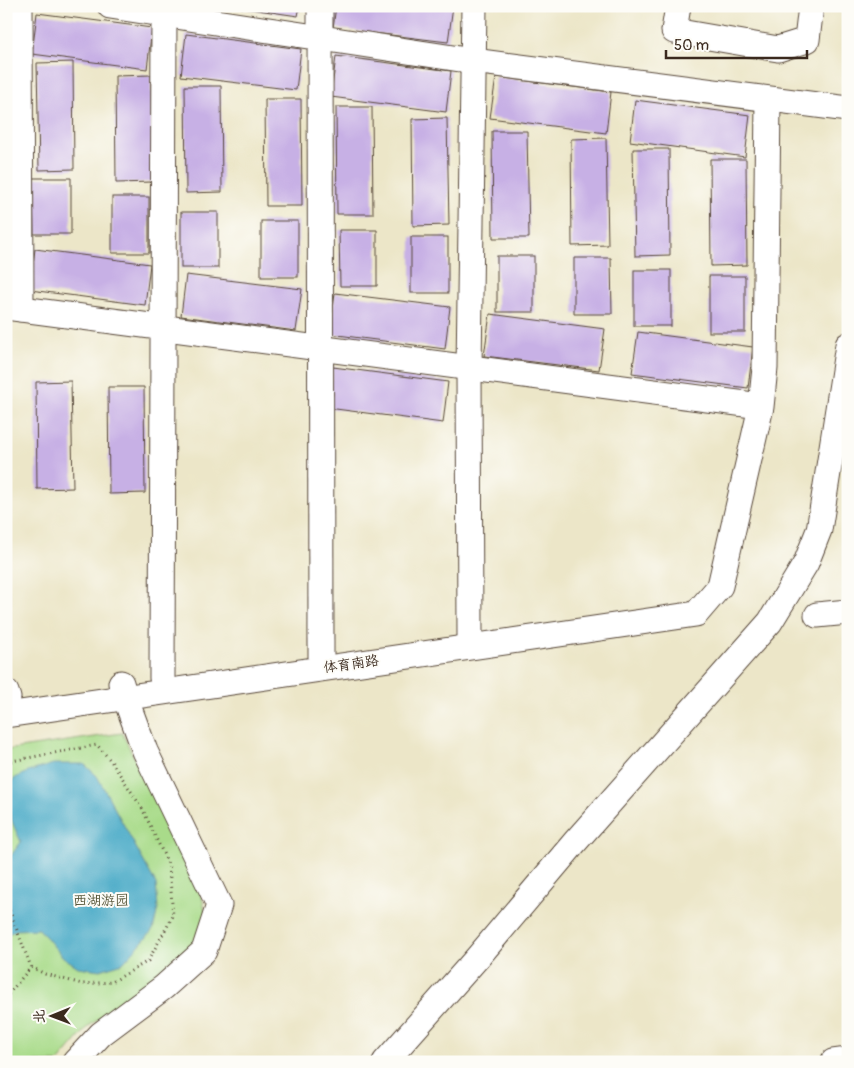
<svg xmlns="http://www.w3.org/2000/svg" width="854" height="1068" font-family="Pangolin,'LXGW WenKai TC',sans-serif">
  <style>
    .green { fill: #a9db8a; stroke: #728254 }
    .water { fill: #48aac7; stroke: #426a72 }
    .building { fill: #c7b0e5 }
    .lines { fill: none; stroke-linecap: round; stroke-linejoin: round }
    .minor-casing { stroke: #564638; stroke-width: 27 }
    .path { stroke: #564638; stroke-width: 3; stroke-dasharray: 1 4; stroke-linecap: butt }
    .minor { stroke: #fff; stroke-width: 25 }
    .labels { text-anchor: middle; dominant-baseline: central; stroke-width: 4; stroke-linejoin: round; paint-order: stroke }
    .street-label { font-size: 14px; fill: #3b2a1e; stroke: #fdfcf7 }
    .park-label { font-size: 14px; fill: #565639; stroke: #fdfcf7 }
  </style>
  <rect width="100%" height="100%" fill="#fdfcf7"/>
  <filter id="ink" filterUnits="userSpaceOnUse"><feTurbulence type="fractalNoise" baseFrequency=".02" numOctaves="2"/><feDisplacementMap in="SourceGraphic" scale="10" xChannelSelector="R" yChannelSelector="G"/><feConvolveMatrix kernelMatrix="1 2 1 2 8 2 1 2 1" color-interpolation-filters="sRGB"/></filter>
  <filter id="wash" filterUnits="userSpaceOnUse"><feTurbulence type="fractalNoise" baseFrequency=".0096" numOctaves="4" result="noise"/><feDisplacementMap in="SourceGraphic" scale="20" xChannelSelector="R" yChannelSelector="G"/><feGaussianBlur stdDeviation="1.12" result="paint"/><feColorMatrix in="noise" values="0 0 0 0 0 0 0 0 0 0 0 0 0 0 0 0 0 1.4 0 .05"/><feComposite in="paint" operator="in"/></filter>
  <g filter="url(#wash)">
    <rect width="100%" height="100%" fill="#ece6c8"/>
    <path class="green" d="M122 733 200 889 207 919 191 953 89 1026 58 1062H6V750Z"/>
    <path class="water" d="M53 764H84L97 776 156 884 158 908 153 930 123 963 100 970 78 967 63 957 39 929 16 930 6 935V862L21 842C14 826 0 800 10 783 17 773 42 768 53 764Z"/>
    <g id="blocks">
      <g class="building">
        <path d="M230 6H300L298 16Z"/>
        <path d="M336 6H453L448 42 333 28Z"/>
        <path d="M37 13 152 28 147 69 32 54Z"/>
        <path d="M186 34 301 49 296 90 181 76Z"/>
        <path d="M336 56 451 71 446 112 331 97Z"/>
        <path d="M73 62 74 169 39 170 37 63Z"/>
        <path d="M151 75 152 182 116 183 115 76Z"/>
        <path d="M496 77 611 92 606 133 490 118Z"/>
        <path d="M185 86H221L222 192 186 193Z"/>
        <path d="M265 99H301L302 206H266Z"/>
        <path d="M635 100 750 115 745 157 630 141Z"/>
        <path d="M336 107H372L373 214H337Z"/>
        <path d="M447 118 449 225 413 226 412 119Z"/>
        <path d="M492 131H527L529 238H493Z"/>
        <path d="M606 138 608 245 572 246 571 139Z"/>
        <path d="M633 149H669L670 255 635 256Z"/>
        <path d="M710 159H746L747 265 711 266Z"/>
        <path d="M33 178H71V234H34Z"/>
        <rect x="112" y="197" width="37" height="56"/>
        <rect x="181" y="212" width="37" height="56"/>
        <rect x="261" y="221" width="37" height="56"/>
        <path d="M339 230H377V286H340Z"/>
        <rect x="411" y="237" width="37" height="56"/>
        <path d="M35 249 150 264 145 305 30 290Z"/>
        <rect x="497" y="256" width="37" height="56"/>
        <path d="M574 258H611L612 314H574Z"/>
        <rect x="634" y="270" width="37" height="56"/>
        <path d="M186 275 302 289 296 331 181 316Z"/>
        <rect x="709" y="276" width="36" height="56"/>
        <path d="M335 293 450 307 445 349 330 334Z"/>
        <path d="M490 314 605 329 599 370 484 356Z"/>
        <path d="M638 332 753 347 748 388 632 373Z"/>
        <path d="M333 367 448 382 443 423 328 408Z"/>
        <path d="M71 381 73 488 37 489 36 382Z"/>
        <path d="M108 387H144L145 493 109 494Z"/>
      </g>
    </g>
  </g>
  <g filter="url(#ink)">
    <use href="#blocks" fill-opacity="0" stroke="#564638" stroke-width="1"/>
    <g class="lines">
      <g class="minor-casing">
        <g id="minor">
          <path d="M20 6 21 309"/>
          <path d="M110 6 473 61 848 109"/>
          <path d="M320 6 321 657"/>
          <path d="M678 6 674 31 778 49 807 40 811 6"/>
          <path d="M6 307 753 405"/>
          <path d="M817 615 848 612"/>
          <path d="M470 637 469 368 474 6"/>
          <path d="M162 678 164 6"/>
          <path d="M6 692 8 698"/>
          <path d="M6 715 696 614 720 586 761 407 765 368 768 100"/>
          <path d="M75 1062 101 1034 164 987 204 951 219 905 145 751 125 697 121 683"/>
          <path d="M385 1062 478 957 575 842 770 622 806 563 819 530 848 345"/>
          <path d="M833 1062 848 1060"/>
        </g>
      </g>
      <g class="path">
        <path d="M6 762 97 745 111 761 142 808 169 866 173 916 148 961 112 982 82 984 45 974 31 967"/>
        <path d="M6 901 31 967 6 997"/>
      </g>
      <use href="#minor" class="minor"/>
    </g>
  </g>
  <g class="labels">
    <g class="street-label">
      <text transform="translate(351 664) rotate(-8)">体育南路</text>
    </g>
    <g class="park-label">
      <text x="101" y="900">西湖游园</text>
    </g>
  </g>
  <rect width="854" height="1068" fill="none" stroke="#fdfcf7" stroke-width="25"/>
  <g transform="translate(52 1016) rotate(269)" stroke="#fdfcf7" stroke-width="4" paint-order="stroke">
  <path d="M0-4L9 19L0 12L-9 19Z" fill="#3b2a1e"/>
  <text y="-8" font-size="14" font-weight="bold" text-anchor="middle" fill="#3b2a1e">北</text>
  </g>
  <path d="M666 50v8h141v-8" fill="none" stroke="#3b2a1e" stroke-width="2.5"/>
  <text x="674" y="50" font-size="15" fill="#3b2a1e" stroke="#fdfcf7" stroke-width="4" paint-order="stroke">50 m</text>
</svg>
